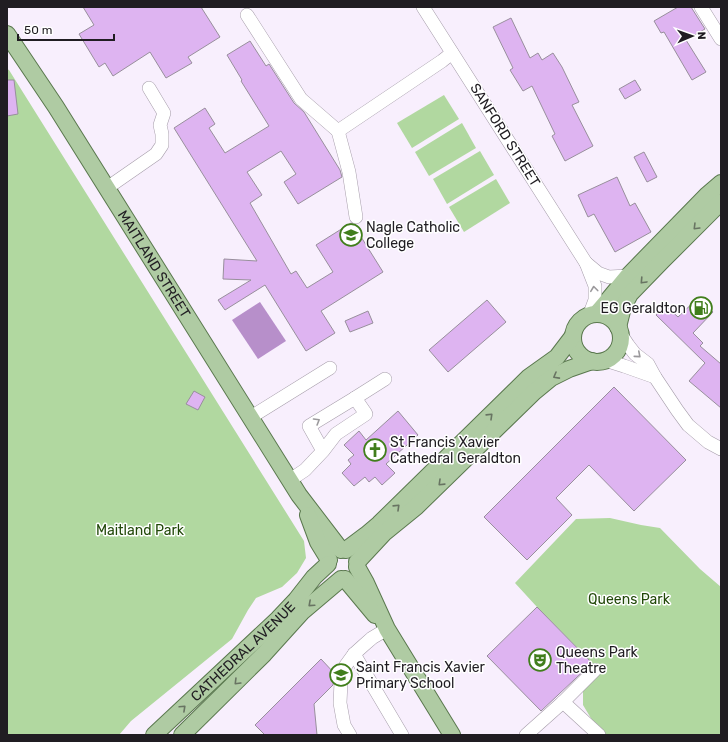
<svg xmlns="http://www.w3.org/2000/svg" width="728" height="742" font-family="Rubik,sans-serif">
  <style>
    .green { fill: #b1d8a0 }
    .water { fill: #b78fca }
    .building { fill: #deb4f1; stroke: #988f9c }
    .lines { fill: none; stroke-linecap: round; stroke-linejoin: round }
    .minor-casing { stroke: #a69daa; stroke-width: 14 }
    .major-casing { stroke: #5a784e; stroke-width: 18 }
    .minor { stroke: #fff; stroke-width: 13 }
    .major { stroke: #afcba3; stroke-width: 16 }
    .oneway { stroke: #687462 }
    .oneway2 { stroke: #9b999c }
    .labels { text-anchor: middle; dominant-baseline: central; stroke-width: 3; stroke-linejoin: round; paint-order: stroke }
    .street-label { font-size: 14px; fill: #201d22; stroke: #fff }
    .poi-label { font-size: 14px; fill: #201d22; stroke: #fff; text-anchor: start }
    .park-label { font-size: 14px; fill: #214808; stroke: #fff }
  </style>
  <rect width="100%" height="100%" fill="#f8effd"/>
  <g class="green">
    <path d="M7 69 9 70 304 541 306 558 297 573 282 587 256 598 248 610 232 639 131 721 119 735H7Z"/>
    <path d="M444 95 459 119 412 148 397 123Z"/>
    <path d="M462 123 476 148 429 176 415 152Z"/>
    <path d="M480 151 494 175 447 204 433 179Z"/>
    <path d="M496 179 510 203 464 232 449 207Z"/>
    <path d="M610 518 641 525 660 528 700 569 721 587V735H605L595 725 583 705V691L600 671 537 607 515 583 576 519Z"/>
  </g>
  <path class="water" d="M260 302 286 341 258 359 232 320Z"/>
  <g class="building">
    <path d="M83 7H201L220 37 188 57 192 63 166 78 150 52 113 76 105 63 99 67 79 34 94 25Z"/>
    <path d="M678 7H691L705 29 686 40 706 72 692 80 664 32 661 33 654 21Z"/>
    <path d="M511 18 530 58 538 53 542 60 553 53 562 67 579 102 572 105 593 146 565 161 552 136 555 134 532 86 523 91 510 70 513 68 493 27Z"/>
    <path d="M250 41 266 66 269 64 294 103 304 112 340 170 342 177 298 204 284 182 296 174 281 151 247 172 262 195 250 203 291 274 296 271 307 288 333 272 316 245 351 223 353 224 383 272 321 311 335 333 306 351 265 285 225 310 218 300 251 280 223 279 224 259 257 261 174 128 205 108 215 124 209 128 225 153 269 126 241 81 242 80 227 55Z"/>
    <path d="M7 80H14L18 114 7 116Z"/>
    <path d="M635 80 641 90 625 99 619 89Z"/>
    <path d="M644 152 657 177 647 182 634 157Z"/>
    <path d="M617 177 630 206 635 203 651 232 615 252 594 214 588 217 578 195Z"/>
    <path d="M699 297 713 312 693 333 703 343 700 346 721 364V408L689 381 705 363 656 315 665 305 678 317Z"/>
    <path d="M487 300 506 322 448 372 429 350Z"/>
    <path d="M368 311 373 323 350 332 345 321Z"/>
    <path d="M614 387 686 460 634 511 589 465 556 498 572 515 527 560 484 517Z"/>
    <path d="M194 391 205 397 198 410 186 404Z"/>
    <path d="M398 411 418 435 386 464 395 473 382 485 375 477 369 482 365 477 354 486 342 473 351 464 348 460 354 455 344 445 359 431 366 440Z"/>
    <path d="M537 607 592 663 541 711 487 656Z"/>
    <path d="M321 659 335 674 333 685 314 704 317 735H265L255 725Z"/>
  </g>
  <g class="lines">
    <g class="minor-casing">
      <g id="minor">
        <path d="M423 7 586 263 595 286V300L589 316"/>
        <path d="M701 7 721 39"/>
        <path d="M247 15 301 99 338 131 442 61 452 53"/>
        <path d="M338 131 349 172 356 217"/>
        <path d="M107 188 156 154 162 145V134L160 125 164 113 149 88"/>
        <path d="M586 263 598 273 609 277 628 276"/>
        <path d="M620 333 628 345 635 354 648 364 655 377 677 410 688 425 708 442 721 449"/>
        <path d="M605 360 624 366 655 377"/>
        <path d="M355 398 385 379"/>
        <path d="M251 417 330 368"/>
        <path d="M290 480 305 470 323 451 336 434 366 414 355 398 309 426 323 451"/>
        <path d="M354 654 402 735"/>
        <path d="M563 702 599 735"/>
        <path d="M350 735 344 725 340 703 341 682 346 665 354 654 364 645 372 638 387 629"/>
        <path d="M526 735 563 702 595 670"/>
      </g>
    </g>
    <g class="major-casing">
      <g id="major">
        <path id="s1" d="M7 34 56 107 299 495 341 550"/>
        <path d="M596 314C607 302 617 289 628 276L707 195 721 183"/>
        <circle cx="597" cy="338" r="24"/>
        <path d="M618 327 623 307 630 294 662 261 721 202"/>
        <path d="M308 515 318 542 329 560"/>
        <path d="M346 550 366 535 379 524 529 377 557 357 573 336"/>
        <path d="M357 562 384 533 416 507 534 392 551 378 569 369 592 361"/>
        <path d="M357 567 366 583 387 629 452 735"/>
        <path d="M345 579 375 615"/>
        <path id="s2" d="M154 735 278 619 296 600 314 577 328 564"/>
        <path d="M182 735 264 654 302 612 341 579"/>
      </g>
    </g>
    <use href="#minor" class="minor"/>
    <use href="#major" class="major"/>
  </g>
  <defs><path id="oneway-chevron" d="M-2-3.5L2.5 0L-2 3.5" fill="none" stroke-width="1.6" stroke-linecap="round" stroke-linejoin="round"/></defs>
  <g class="oneway">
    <use href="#oneway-chevron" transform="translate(696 227) rotate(135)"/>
    <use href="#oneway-chevron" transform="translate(643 281) rotate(133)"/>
    <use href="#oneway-chevron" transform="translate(556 376) rotate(151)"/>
    <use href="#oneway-chevron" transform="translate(490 416) rotate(-44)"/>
    <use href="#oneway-chevron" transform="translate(441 483) rotate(136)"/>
    <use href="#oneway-chevron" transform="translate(397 507) rotate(-44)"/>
    <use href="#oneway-chevron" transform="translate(311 604) rotate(138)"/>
    <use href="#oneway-chevron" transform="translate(237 682) rotate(135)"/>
    <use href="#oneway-chevron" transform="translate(183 708) rotate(-43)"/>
  </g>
  <g class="oneway2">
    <use href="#oneway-chevron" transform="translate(594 289) rotate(-97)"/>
    <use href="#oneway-chevron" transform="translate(638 355) rotate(41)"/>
    <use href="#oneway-chevron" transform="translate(317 421) rotate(-31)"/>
  </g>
  <defs>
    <g id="school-ring" transform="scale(1.15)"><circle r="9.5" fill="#fff" stroke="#417e1c" stroke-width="1.5"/><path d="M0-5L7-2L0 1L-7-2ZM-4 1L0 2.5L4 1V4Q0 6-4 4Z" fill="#417e1c"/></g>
    <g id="fuel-ring" transform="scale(1.15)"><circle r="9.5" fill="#fff" stroke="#417e1c" stroke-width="1.5"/><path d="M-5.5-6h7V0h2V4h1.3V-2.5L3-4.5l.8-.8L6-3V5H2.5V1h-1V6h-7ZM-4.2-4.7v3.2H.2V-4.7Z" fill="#417e1c"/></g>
    <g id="church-ring" transform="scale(1.15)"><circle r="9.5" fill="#fff" stroke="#417e1c" stroke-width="1.5"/><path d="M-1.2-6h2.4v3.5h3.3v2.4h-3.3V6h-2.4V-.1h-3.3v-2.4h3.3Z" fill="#417e1c"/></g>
    <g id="theatre-ring" transform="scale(1.15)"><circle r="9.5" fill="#fff" stroke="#417e1c" stroke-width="1.5"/><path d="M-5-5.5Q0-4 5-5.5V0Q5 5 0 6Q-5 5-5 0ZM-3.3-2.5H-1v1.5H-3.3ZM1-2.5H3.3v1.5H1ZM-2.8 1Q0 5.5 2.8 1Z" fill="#417e1c"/></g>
  </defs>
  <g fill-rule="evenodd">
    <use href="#school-ring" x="351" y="235"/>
    <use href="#fuel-ring" x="701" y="308"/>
    <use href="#church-ring" x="375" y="450"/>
    <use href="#theatre-ring" x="540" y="660"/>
    <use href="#school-ring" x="341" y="675"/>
  </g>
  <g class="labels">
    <g class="street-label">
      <text transform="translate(505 135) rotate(58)">SANFORD STREET</text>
      <text stroke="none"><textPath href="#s1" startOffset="273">MAITLAND STREET</textPath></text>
      <text stroke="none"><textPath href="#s2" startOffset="122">CATHEDRAL AVENUE</textPath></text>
    </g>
    <g class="poi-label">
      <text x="366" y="227">Nagle Catholic<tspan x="366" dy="16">College</tspan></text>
      <text x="686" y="308" text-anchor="end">EG Geraldton</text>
      <text x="390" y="442">St Francis Xavier<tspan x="390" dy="16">Cathedral Geraldton</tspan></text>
      <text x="556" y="652">Queens Park<tspan x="556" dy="16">Theatre</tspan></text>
      <text x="356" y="667">Saint Francis Xavier<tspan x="356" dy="16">Primary School</tspan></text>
    </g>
    <g class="park-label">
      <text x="140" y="530">Maitland Park</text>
      <text x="629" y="599">Queens Park</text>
    </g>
  </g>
  <rect width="728" height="742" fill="none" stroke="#201d22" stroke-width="16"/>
  <g transform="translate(692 36) rotate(88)" stroke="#ffffff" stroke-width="3" paint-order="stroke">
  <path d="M0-3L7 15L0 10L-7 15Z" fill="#201d22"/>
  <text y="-6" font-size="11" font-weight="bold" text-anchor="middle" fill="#201d22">N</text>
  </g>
  <path d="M18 34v6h96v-6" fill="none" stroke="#201d22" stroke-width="2"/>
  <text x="24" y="34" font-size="12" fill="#201d22" stroke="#ffffff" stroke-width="3" paint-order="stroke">50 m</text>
</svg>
